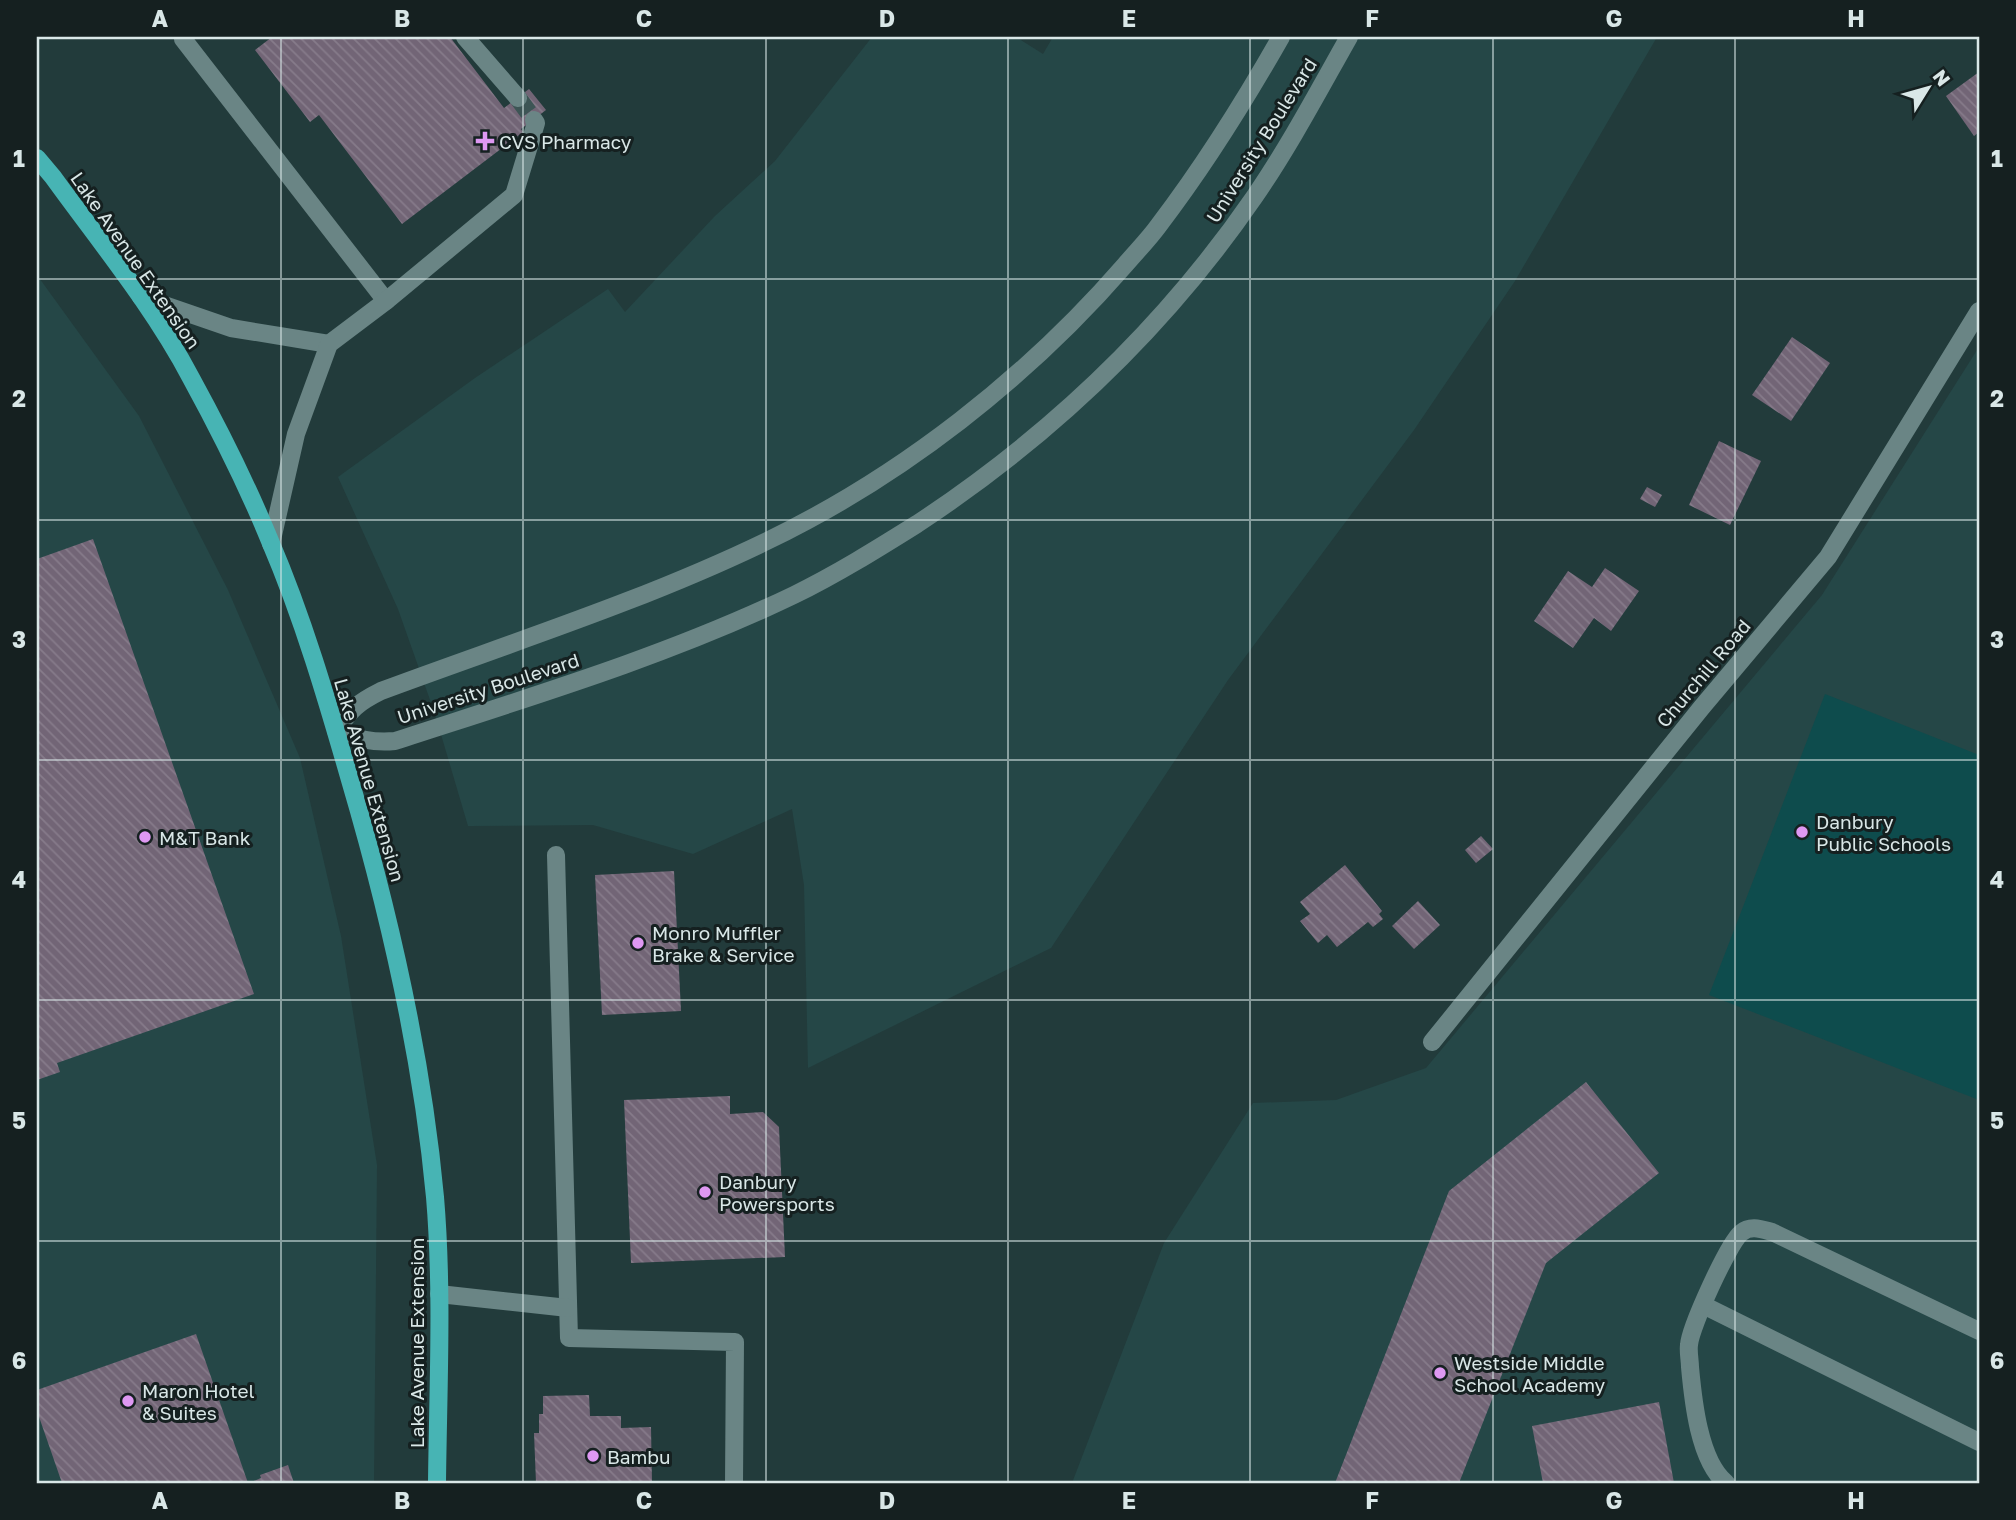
<svg xmlns="http://www.w3.org/2000/svg" width="2016" height="1520" font-family="'Golos Text',sans-serif">
  <style>
    .built { fill: #254747 }
    .garden { fill: #0e4c4d }
    .building { fill: url(#building-back-hatch) }
    .lines { fill: none; stroke-linecap: round; stroke-linejoin: round }
    .minor-tunnel { stroke: #3d5555; stroke-width: 18; stroke-dasharray: 18 9; stroke-linecap: butt }
    .minor { stroke: #6a8585; stroke-width: 18 }
    .major { stroke: #47b4b4; stroke-width: 18 }
    .grid { fill: none; stroke: #d9e7e7; stroke-width: 2; stroke-opacity: 0.55 }
    .poi-dot { fill: #de98f2; stroke: #152020; stroke-width: 2.5 }
    .labels { text-anchor: middle; dominant-baseline: central; stroke-width: 6; stroke-linejoin: round; paint-order: stroke }
    .street-label { font-size: 19px; fill: #d9e7e7; stroke: #152020 }
    .poi-label { font-size: 19px; fill: #d9e7e7; stroke: #152020; text-anchor: start }
    .neatline { fill: none; stroke: #d9e7e7; stroke-width: 2.5 }
    .grid-label { font-size: 23px; text-anchor: middle; font-weight: bold; fill: #d9e7e7 }
  </style>
  <defs>
    <pattern id="building-back-hatch" width="6" height="6" patternUnits="userSpaceOnUse" patternTransform="scale(1.75)"><rect width="6" height="6" fill="#726576"/><path d="M-1 5l2 2M0 0l6 6M5-1l2 2" fill="none" stroke="#867b8a"/></pattern>
  </defs>
  <rect width="100%" height="100%" fill="#223b3b"/>
  <g class="built">
    <path d="M872 37H1016L1043 54 1053 37H1657L1515 281 1414 430 1228 680 1051 948 808 1068 804 885 792 809 693 854 593 825 468 826 435 714 398 609 338 477 475 378 608 289 625 312 715 216 775 161Z"/>
    <path d="M37 275 139 416 228 590 300 758 341 936 377 1165 374 1483H37Z"/>
    <path d="M1979 347V1483H1072L1164 1243 1253 1103 1336 1100 1426 1068 1822 595Z"/>
  </g>
  <path class="garden" d="M1825 694 1979 755V1100L1709 995Z"/>
  <g class="building">
    <path d="M272 37H450L504 108 529 89 546 110 521 129 523 132 402 224 319 115 310 122 255 50Z"/>
    <path d="M1979 72V132L1974 136 1946 96Z"/>
    <path d="M1792 337 1830 363 1791 421 1752 395Z"/>
    <path d="M1719 441 1761 461 1730 525 1689 505Z"/>
    <path d="M1647 487 1662 495 1655 507 1640 499Z"/>
    <path d="M93 539 254 994 57 1063 60 1072 37 1080V559Z"/>
    <path d="M1605 568 1639 591 1611 631 1594 618 1573 648 1534 621 1568 571 1592 587Z"/>
    <path d="M1481 836 1493 849 1476 863 1465 850Z"/>
    <path d="M1345 865 1382 911 1379 914 1383 919 1373 927 1368 922 1337 947 1327 935 1318 943 1300 921 1310 914 1300 902Z"/>
    <path d="M674 871 681 1011 602 1015 595 875Z"/>
    <path d="M1418 901 1440 925 1414 949 1392 926Z"/>
    <path d="M1586 1082 1659 1173 1546 1263 1459 1483H1335L1449 1191Z"/>
    <path d="M730 1096V1114L763 1112 779 1127 785 1257 631 1263 624 1100Z"/>
    <path d="M196 1334 248 1483H62L37 1411V1390Z"/>
    <path d="M589 1395 590 1416H621V1428L651 1427 652 1483H536L534 1433H539V1414H543V1396Z"/>
    <path d="M1659 1402 1674 1483H1543L1532 1426Z"/>
    <path d="M288 1465 294 1483H249L261 1478 260 1475Z"/>
  </g>
  <g class="lines">
    <path class="minor-tunnel" d="M518 98 534 120"/>
    <g class="minor">
      <path d="M186 37 183 39 386 301"/>
      <path d="M465 37 518 98"/>
      <path d="M1281 37C1244 102 1204 166 1159 225 1149 239 1136 252 1125 265 1028 377 902 476 767 541 643 601 510 643 381 691 357 703 351 709 336 731 358 739 372 743 395 741 530 697 667 656 794 595 837 574 877 549 917 524 1049 437 1165 327 1255 196 1290 145 1319 90 1349 37"/>
      <path d="M141 297 231 328 329 344"/>
      <path d="M271 544 296 434 329 344 386 301 514 195 536 123 534 120"/>
      <path d="M556 855 569 1338 735 1342 734 1483"/>
      <path d="M1432 1042 1702 707 1828 557 1979 311"/>
      <path d="M439 1294 568 1308"/>
      <path d="M1703 1305 1979 1442"/>
      <path d="M1726 1483C1699 1461 1693 1400 1690 1367 1690 1360 1688 1352 1689 1345 1690 1328 1728 1244 1741 1233 1750 1225 1761 1229 1772 1232L1979 1331"/>
    </g>
    <path class="major" d="M37 158 53 177C100 242 153 306 191 378 220 431 247 485 270 541 303 618 327 700 350 780 390 916 422 1056 435 1197 443 1292 438 1388 437 1483"/>
  </g>
  <path class="grid" d="M281 37V1483M523 37V1483M766 37V1483M1008 37V1483M1250 37V1483M1493 37V1483M1735 37V1483M37 279H1979M37 520H1979M37 760H1979M37 1000H1979M37 1241H1979"/>
  <g class="poi-dot">
    <path d="M481.5 130.5h7v7h7v7h-7v7h-7v-7h-7v-7h7z"/>
    <circle cx="1802" cy="832" r="7"/>
    <circle cx="145" cy="837" r="7"/>
    <circle cx="638" cy="943" r="7"/>
    <circle cx="705" cy="1192" r="7"/>
    <circle cx="1440" cy="1373" r="7"/>
    <circle cx="128" cy="1401" r="7"/>
    <circle cx="593" cy="1456" r="7"/>
  </g>
  <g class="labels">
    <g class="street-label">
      <text transform="translate(1261 140) rotate(-58)">University Boulevard</text>
      <text transform="translate(136 260) rotate(55)">Lake Avenue Extension</text>
      <text transform="translate(1703 673) rotate(-50)">Churchill Road</text>
      <text transform="translate(488 688) rotate(-18)">University Boulevard</text>
      <text transform="translate(370 780) rotate(74)">Lake Avenue Extension</text>
      <text transform="translate(416 1343) rotate(-90)">Lake Avenue Extension</text>
    </g>
    <g class="poi-label">
      <text x="499" y="141">CVS Pharmacy</text>
      <text x="1816" y="821">Danbury<tspan x="1816" dy="22">Public Schools</tspan></text>
      <text x="159" y="837">M&amp;T Bank</text>
      <text x="652" y="932">Monro Muffler<tspan x="652" dy="22">Brake &amp; Service</tspan></text>
      <text x="719" y="1181">Danbury<tspan x="719" dy="22">Powersports</tspan></text>
      <text x="1454" y="1362">Westside Middle<tspan x="1454" dy="22">School Academy</tspan></text>
      <text x="142" y="1390">Maron Hotel<tspan x="142" dy="22">&amp; Suites</tspan></text>
      <text x="607" y="1456">Bambu</text>
    </g>
  </g>
  <rect width="2016" height="1520" fill="none" stroke="#152020" stroke-width="77"/>
  <g transform="translate(1928 88) rotate(53)" stroke="#152020" stroke-width="5" paint-order="stroke">
  <path d="M0-5L12 26L0 18L-12 26Z" fill="#d9e7e7"/>
  <text y="-10" font-size="19" font-weight="bold" text-anchor="middle" fill="#d9e7e7">N</text>
  </g>
  <rect x="38" y="38" width="1940" height="1444" class="neatline"/>
  <g class="grid-label">
    <text x="160" y="27">A</text>
    <text x="402" y="27">B</text>
    <text x="644" y="27">C</text>
    <text x="887" y="27">D</text>
    <text x="1129" y="27">E</text>
    <text x="1372" y="27">F</text>
    <text x="1614" y="27">G</text>
    <text x="1856" y="27">H</text>
    <text x="19" y="167">1</text>
    <text x="1997" y="167">1</text>
    <text x="19" y="407">2</text>
    <text x="1997" y="407">2</text>
    <text x="19" y="648">3</text>
    <text x="1997" y="648">3</text>
    <text x="19" y="888">4</text>
    <text x="1997" y="888">4</text>
    <text x="19" y="1129">5</text>
    <text x="1997" y="1129">5</text>
    <text x="19" y="1369">6</text>
    <text x="1997" y="1369">6</text>
    <text x="160" y="1509">A</text>
    <text x="402" y="1509">B</text>
    <text x="644" y="1509">C</text>
    <text x="887" y="1509">D</text>
    <text x="1129" y="1509">E</text>
    <text x="1372" y="1509">F</text>
    <text x="1614" y="1509">G</text>
    <text x="1856" y="1509">H</text>
  </g>
</svg>
